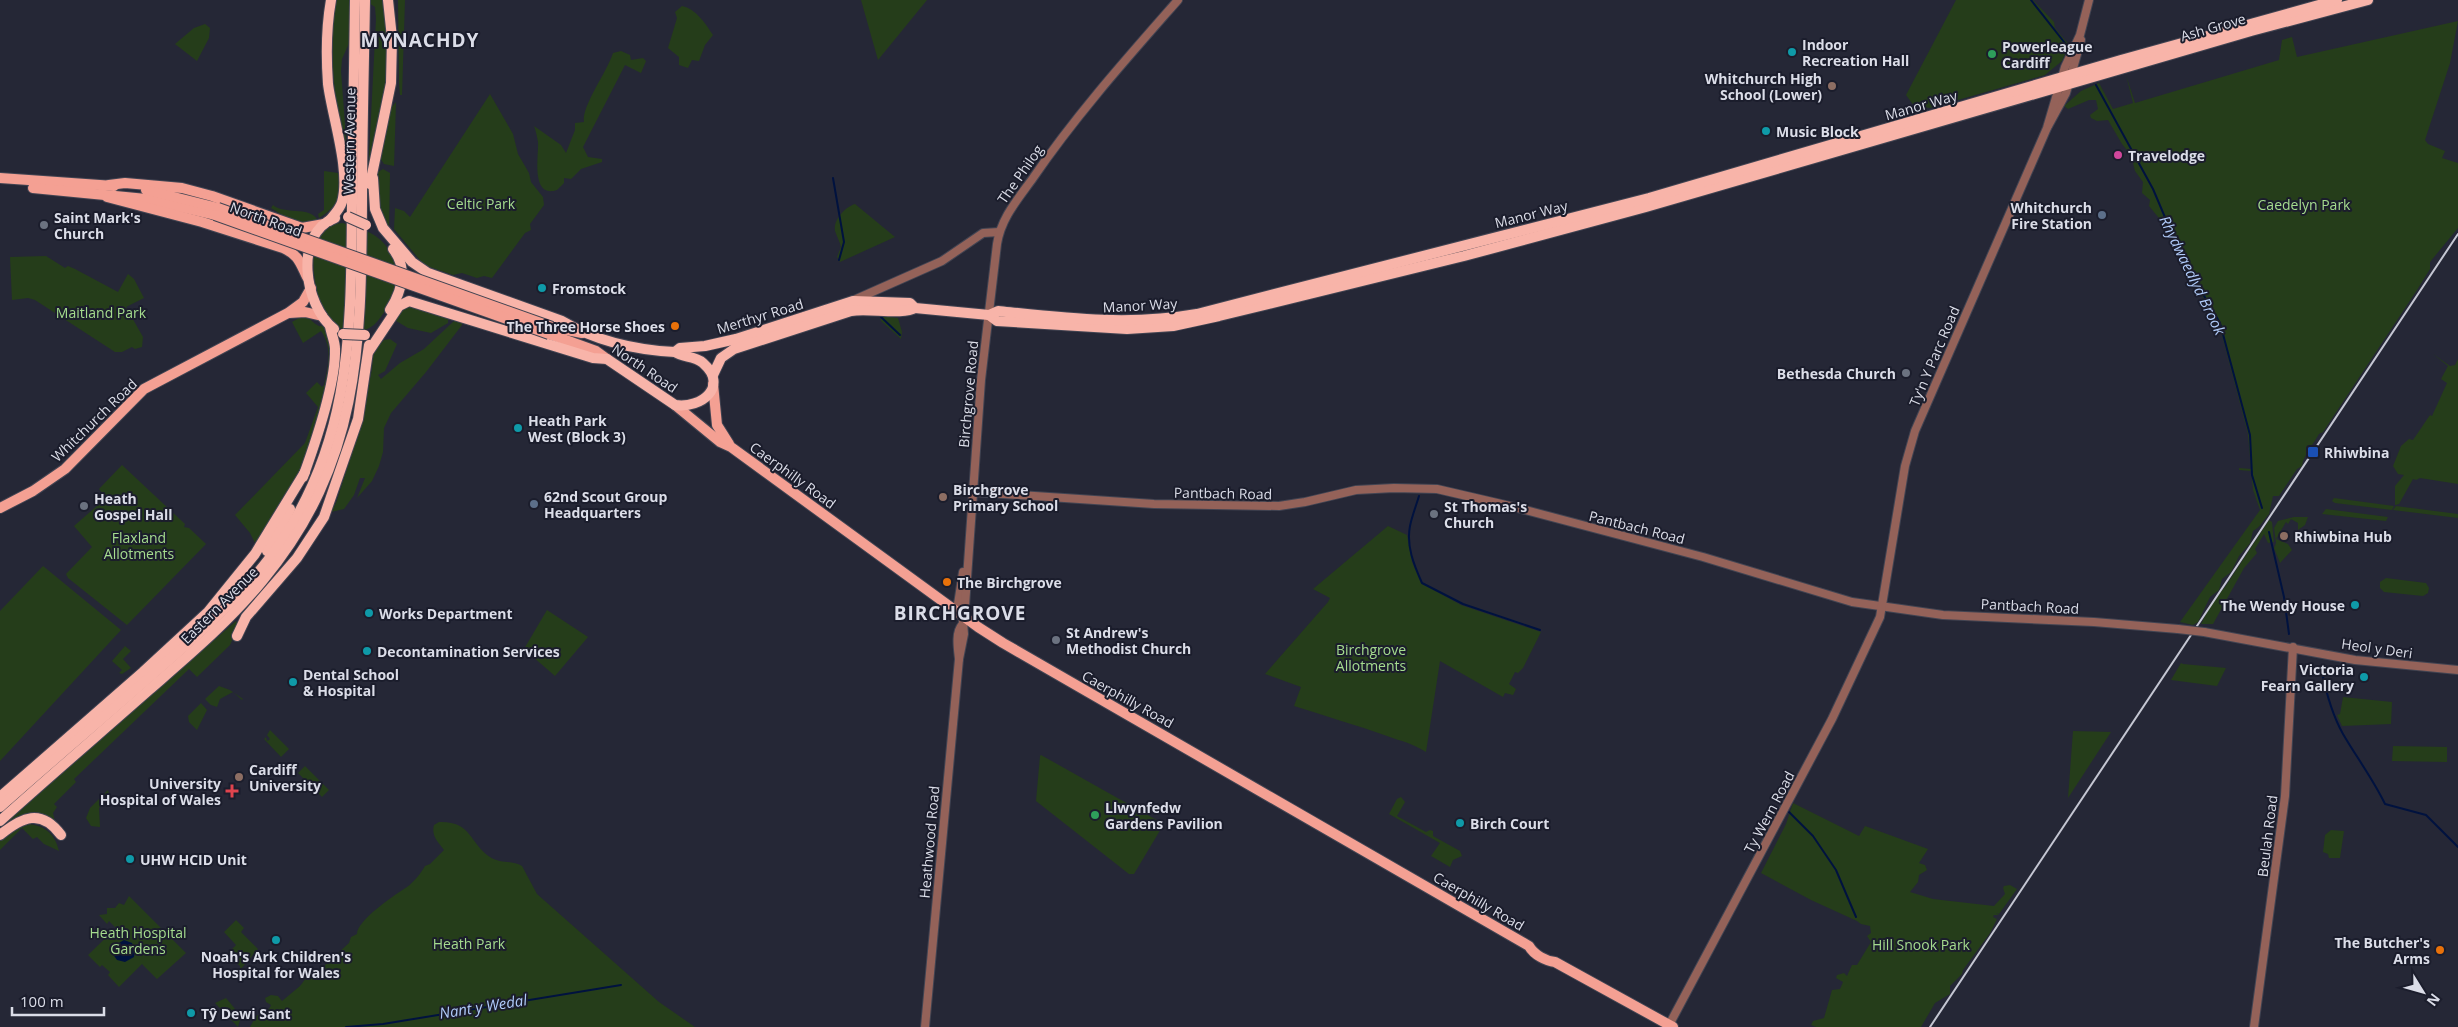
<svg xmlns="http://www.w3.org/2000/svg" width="2458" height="1027" font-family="'Open Sans',sans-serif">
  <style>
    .green { fill: #253d1a }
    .water { fill: #00123f }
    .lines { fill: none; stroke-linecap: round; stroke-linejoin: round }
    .stream { stroke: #00123f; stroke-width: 2 }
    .tertiary-casing { stroke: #424452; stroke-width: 10 }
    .primary-casing { stroke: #424452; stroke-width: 12 }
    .trunk-casing { stroke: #424452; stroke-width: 12 }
    .tertiary { stroke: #946259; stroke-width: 8 }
    .primary { stroke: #f4a093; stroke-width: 10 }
    .trunk { stroke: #f8b4a9; stroke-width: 10 }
    .rail { stroke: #c4c6d2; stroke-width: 2 }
    .tertiary-bridge-casing { stroke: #424452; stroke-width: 10; stroke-linecap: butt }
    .primary-bridge-casing { stroke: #424452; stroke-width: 12; stroke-linecap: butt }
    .trunk-bridge-casing { stroke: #424452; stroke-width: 12; stroke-linecap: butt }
    .tertiary-bridge { stroke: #946259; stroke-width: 8 }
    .primary-bridge { stroke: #f4a093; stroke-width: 10 }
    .trunk-bridge { stroke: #f8b4a9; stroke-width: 10 }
    .culture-dot { fill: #0f9aa8; stroke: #1b1d2c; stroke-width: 2 }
    .leisure-dot { fill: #2e9e5b; stroke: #1b1d2c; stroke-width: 2 }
    .education-dot { fill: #8d6e63; stroke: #1b1d2c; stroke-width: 2 }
    .hotel-dot { fill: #d1479c; stroke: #1b1d2c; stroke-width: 2 }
    .service-dot { fill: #5c6f8a; stroke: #1b1d2c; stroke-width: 2 }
    .worship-dot { fill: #6b7280; stroke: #1b1d2c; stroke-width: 2 }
    .food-dot { fill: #e8710a; stroke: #1b1d2c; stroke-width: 2 }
    .transit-dot { fill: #1a4fb4; stroke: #1b1d2c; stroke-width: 2 }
    .health-dot { fill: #e0444e; stroke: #1b1d2c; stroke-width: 2 }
    .labels { text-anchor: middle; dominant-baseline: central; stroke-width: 4; stroke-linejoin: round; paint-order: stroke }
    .street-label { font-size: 14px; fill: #dbdde8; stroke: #1b1d2c }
    .poi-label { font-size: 14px; font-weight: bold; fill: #dbdde8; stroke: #1b1d2c; text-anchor: start }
    .park-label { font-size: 14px; fill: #a5dc8e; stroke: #1b1d2c }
    .water-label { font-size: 15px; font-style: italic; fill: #b0cbfa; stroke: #1b1d2c }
    .district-label { font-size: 19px; font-weight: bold; letter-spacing: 1px; fill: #dbdde8; stroke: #1b1d2c }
  </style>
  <rect width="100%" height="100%" fill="#252736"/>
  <g class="green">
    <path d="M336 0H350V41L342 59 341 71 348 165C336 105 327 61 336 0Z"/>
    <path d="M369 0H383L387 26V79L368 175 376 19 375 7 369 3Z"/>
    <path d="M398 0H405L402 95H400L399 83Z"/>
    <path d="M861 0H927L878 60Z"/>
    <path d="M1956 0H2033L2054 22 2055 28 2069 45 2062 61 2045 75 1930 108 1914 106 1906 95Z"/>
    <path d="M682 6C696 9 705 23 713 35L705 45 699 61 692 60 688 68 679 65V57L668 48 677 18 675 12Z"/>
    <path d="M2458 21 2450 63 2425 140 2428 144 2445 151 2442 158 2458 163V228L2430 262V269L2417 290 2323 432 2319 434C2314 443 2303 456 2302 466L2297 469 2279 496H2273L2269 514C2263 520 2261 527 2253 531L2250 543 2239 556 2231 572 2222 579 2219 590 2210 597 2198 622 2193 625 2180 622 2260 510 2253 490 2251 471 2239 470V468L2251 469 2248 434 2219 324 2187 271 2163 223 2149 206 2150 200 2142 193 2143 182 2135 171 2131 155 2122 144 2108 120 2097 121 2091 118 2090 115 2098 109 2096 100H2089L2068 109 2064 106 2081 91 2099 83 2113 109 2133 103 2126 75 2135 103 2279 60 2282 40 2292 37 2297 57Z"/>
    <path d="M205 24 210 28 209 38 197 61 175 44 194 28Z"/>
    <path d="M621 51 630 55 631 60 643 58 646 61 641 73 625 65 583 147 588 157 602 159V162L581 169 571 179 564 178V183L557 190C530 199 539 154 538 142 537 137 536 131 534 126L561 145 566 153 575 130V123L584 122C581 107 607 72 613 53Z"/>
    <path d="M490 94 513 134 518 154 529 173 531 182 543 197 544 205 530 224 531 230 525 233 492 278 484 276 477 278 462 273 453 275 424 265 394 229 395 208 404 211 410 217Z"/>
    <path d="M396 102 394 166 384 164 380 158 391 108Z"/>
    <path d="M383 169 390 173 389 232 381 222 376 178 378 172Z"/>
    <path d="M324 171 338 173C346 193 336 208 319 218L318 214 324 210Z"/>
    <path d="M855 204 895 237 840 262 837 257 841 247C840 242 837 237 835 231 833 220 845 207 855 204Z"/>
    <path d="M273 205C285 215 308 206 317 219L308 224 290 220 271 208Z"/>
    <path d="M343 223 348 225V250L317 238 332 224Z"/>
    <path d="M366 231C382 237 392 252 398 267L366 256Z"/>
    <path d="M313 255 347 267 344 329C318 325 313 276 313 255Z"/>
    <path d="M46 256 65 268 68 266 75 269 118 292 128 274 134 279 144 298 126 307 143 337 142 347 135 349 132 347 122 352H115L35 300 28 298 12 300 10 257Z"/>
    <path d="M365 273 397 285C392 298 379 329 363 330Z"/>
    <path d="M413 305 448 318V323L431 333 408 328 393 319 402 309Z"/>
    <path d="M881 316 898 318 902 332 901 339 881 321Z"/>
    <path d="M299 318C312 316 310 322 319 326 320 327 321 325 322 326 346 338 309 449 300 469 289 494 274 524 256 545L250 533 235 515 305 443 318 407 306 393 317 382 322 387 324 385C328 366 333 348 321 331L303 343 292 322Z"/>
    <path d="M454 321 462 323V325L426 372 391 413 384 428 383 452 379 466 372 481 357 498 365 478H360L354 495 344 509 331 512 336 503 361 425 372 369 373 352 384 340 390 339 397 344 385 371 378 375 381 379 400 363 424 349Z"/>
    <path d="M2433 354 2450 366 2455 365 2458 359V484L2420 478 2416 480 2413 479 2399 504 2395 505V486L2404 475 2398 474 2393 466 2401 446 2409 439 2413 440 2430 415 2432 416 2447 383 2441 379 2448 366Z"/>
    <path d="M122 465 185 524 184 527 189 528 206 544 127 625 68 578 66 574 92 547 74 526 106 498 99 489Z"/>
    <path d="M2334 498 2394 506 2392 510 2335 503 2332 501Z"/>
    <path d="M2396 506 2458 514V518L2393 510Z"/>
    <path d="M2326 509 2388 517 2386 521 2322 514Z"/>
    <path d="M2294 517H2308L2305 525 2298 530V523L2291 519 2288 524 2286 522 2276 539 2288 544 2292 550 2280 563 2274 548 2276 543 2274 528 2278 521Z"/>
    <path d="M2269 520 2272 522 2274 542 2268 543 2264 534 2255 549 2257 553 2244 568 2213 624H2201L2211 604 2225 587Z"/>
    <path d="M1388 526 1407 535 1412 562 1421 583 1461 605 1541 632 1523 668 1518 673 1515 672 1509 684 1516 689 1513 695 1505 693 1503 697 1440 661 1426 752C1410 742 1403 742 1387 736 1356 725 1325 716 1294 706L1301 687 1265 674 1328 602 1330 598 1313 589Z"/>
    <path d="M43 566 121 630 0 761V611Z"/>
    <path d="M2386 578 2426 583 2429 588 2428 593 2423 596 2384 592 2380 588V582Z"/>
    <path d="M547 610 588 637 555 676 524 649Z"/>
    <path d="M236 621 239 625 230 645 197 677 189 669 74 779 76 782 54 804 57 807 53 813 55 822 45 817 0 832V828Z"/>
    <path d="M125 646 131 651 123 659 131 668 122 674 119 673 122 670 112 661Z"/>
    <path d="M2181 663 2183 664 2226 668 2217 686 2171 680Z"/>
    <path d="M219 686 230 690 243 699 242 700 233 692 220 699 217 707 211 705 205 699Z"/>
    <path d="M2343 697 2392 702 2391 724 2342 726 2337 715 2340 714Z"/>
    <path d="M201 703 207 710 197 730 189 722 188 716Z"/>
    <path d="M270 730 289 749 281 757 264 739 266 737 267 741 270 739 267 735Z"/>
    <path d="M2073 731 2111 732 2068 798Z"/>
    <path d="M2393 746 2447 747V762L2392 761Z"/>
    <path d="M1041 755 1162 823V827L1134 874H1129L1036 801 1040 756Z"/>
    <path d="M305 766 329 790 322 797 298 773Z"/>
    <path d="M108 790 109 795 99 808 100 827 91 826 86 818 90 808Z"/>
    <path d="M1401 797 1405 802 1397 816 1426 832 1430 830 1433 831V836L1460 851 1462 856 1453 860 1450 867 1431 856 1440 843 1389 814 1397 799Z"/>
    <path d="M1793 803 1859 836 1865 826 1928 849 1919 863 1925 865 1927 870 1919 875 1918 882 1910 892 1933 899 1994 906 2005 894 2003 888 2004 886 2010 885 2017 889 1999 914 1996 913 1999 915H1994L1993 917 1997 919 1990 933 1963 970 1962 974 1950 986V994L1935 1003 1921 1027H1816L1811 1025 1813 1021 1824 1018 1832 990 1840 989 1843 982 1836 978 1837 975 1844 973 1847 976 1852 965H1857L1871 942 1867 936 1871 933 1870 926 1861 924 1857 921 1811 900 1761 873 1786 824Z"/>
    <path d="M439 822C472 821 469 843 490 857 500 864 512 860 522 866L537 894 659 1002 695 1027H250L256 1016C262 1013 269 1012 271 1005L266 1002 265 998 271 995 278 996 282 1001 300 986 309 974 322 968 349 943 351 937 357 934C357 920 396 894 407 887 414 882 421 873 425 866L430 864 444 850C438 842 431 836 434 825Z"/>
    <path d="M25 824C43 824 55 833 59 851L44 844 37 837 33 839 22 828 0 850V841L15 829Z"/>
    <path d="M2331 830 2344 831 2340 858H2329L2328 854 2323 852 2325 835Z"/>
    <path d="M129 896 186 953 157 979 142 964 119 987 108 975 110 972 102 965 100 967 88 955 116 928 109 921 107 924 99 915 107 914V908H115L119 903 124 905Z"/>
    <path d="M236 920 244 928 241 932 258 949 240 970V966L226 955 236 945 224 932Z"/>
    <path d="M226 998 241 1016 238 1027 215 1003Z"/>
  </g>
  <path class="water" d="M124 940 132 943 135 950 134 957 125 962 117 960 112 953 119 943Z"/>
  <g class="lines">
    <g class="stream">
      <path d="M2031 0 2068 47"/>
      <path d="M2096 85 2153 189 2184 262 2220 323 2250 435 2252 475 2262 508"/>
      <path d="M833 178 844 242 839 260"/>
      <path d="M881 317 900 335"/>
      <path d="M1419 496C1416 506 1412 516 1410 526 1406 546 1414 565 1422 583L1463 604 1540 630"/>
      <path d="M2269 532 2284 597 2289 634"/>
      <path d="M2322 672C2326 692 2333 716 2343 734 2357 758 2373 779 2385 804L2426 815 2458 847"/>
      <path d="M1789 812 1813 836 1836 870 1856 917"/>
      <path d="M346 1027 383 1024 621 985"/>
    </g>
    <g class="tertiary-casing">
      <g id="tertiary">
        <path d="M2048 126 2066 93 2081 40"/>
        <path d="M854 300 942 261 983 233 999 232"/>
        <path d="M973 492 1154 504 1279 506 1305 502 1356 490 1394 488 1437 489 1510 506 1703 557 1852 602 1943 615 2094 622 2178 629"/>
        <path d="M962 610 958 604 963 572"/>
        <path d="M2204 632 2355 660 2458 670"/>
        <path d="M959 659 964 634 962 610 965 606 981 380 997 244C1001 218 1018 199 1033 178 1076 115 1128 57 1178 0"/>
        <path d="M925 1027 959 659C958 649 955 633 962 625"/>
        <path d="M1668 1027 1832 719 1880 617 1905 466 1915 431 2047 128 2065 67 2080 35 2089 0"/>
        <path d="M2254 1027 2285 796 2293 647"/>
      </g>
    </g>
    <g class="primary-casing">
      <g id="primary">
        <path d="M0 178 114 186"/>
        <path d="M109 185 125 183 182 188 212 196 302 228 324 224"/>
        <path d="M33 188 146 199 215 215"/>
        <path d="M146 190 218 208"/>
        <path d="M107 197 202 222 283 248C299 255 300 263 307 277"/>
        <path d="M289 313 305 312 322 316"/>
        <path d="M552 327 582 333"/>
        <path d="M549 334 596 351 607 359"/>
        <path d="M713 384 717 425 729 444"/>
        <path d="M675 405 720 442 731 447 978 627 1003 643 1529 946C1534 955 1546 961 1555 962L1673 1027"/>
        <path d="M0 508 33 491 65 469 144 389 288 313 303 302 311 288"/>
      </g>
    </g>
    <g class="trunk-casing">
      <g id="trunk">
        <path d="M370 184 391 83 392 38 388 0"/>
        <path d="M329 221C334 215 340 209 342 202 351 171 332 116 328 84 326 56 326 28 331 0"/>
        <path d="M390 310C402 291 408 268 393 249"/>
        <path d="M989 315 997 321 1127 329 1173 326 1219 316 1464 256 1646 207 2251 31 2368 0"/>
        <path d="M334 329C304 306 293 233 335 218"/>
        <path d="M369 351 399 306 409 301 593 358 607 359 675 405C702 409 729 386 703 363 694 355 683 358 675 352 635 350 596 341 562 321L428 273 412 262 383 228 375 209 373 178"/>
        <path d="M675 352 680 348 705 346 736 339 853 301 910 303 915 308 989 315 998 311C1065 318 1129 326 1197 314L1649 198 2121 60 2337 0"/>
        <path d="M713 375 721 358 734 349 851 311C868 308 903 315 915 308"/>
        <path d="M303 477C315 444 336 383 335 349 335 341 331 334 330 326"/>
        <path d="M267 551 290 509"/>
        <path d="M237 636 246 617 297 558 324 517 358 419 369 345"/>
        <path d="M0 797 143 672 208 612 255 554 305 472"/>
        <path d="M0 807C53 760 108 714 161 667 199 634 237 600 268 560 352 450 351 335 352 204 353 136 354 68 355 0"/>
        <path d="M0 821C49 777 99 734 149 690 188 656 230 621 263 580 360 463 361 347 362 203 362 135 364 68 365 0"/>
        <path d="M0 835C22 817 41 808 61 835"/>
      </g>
    </g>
    <use href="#tertiary" class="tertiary"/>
    <use href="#primary" class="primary"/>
    <use href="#trunk" class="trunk"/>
    <path class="rail" d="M1930 1027 2458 234"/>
    <g class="tertiary-bridge-casing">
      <path id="tertiary-bridge" d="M2178 629 2204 632"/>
    </g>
    <g class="primary-bridge-casing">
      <g id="primary-bridge">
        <path d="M218 208 552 327"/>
        <path d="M215 215 549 334"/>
      </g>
    </g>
    <g class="trunk-bridge-casing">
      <g id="trunk-bridge">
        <path d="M348 217 366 225"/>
        <path d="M343 334 365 335"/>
      </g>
    </g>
    <use href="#tertiary-bridge" class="tertiary-bridge"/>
    <use href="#primary-bridge" class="primary-bridge"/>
    <use href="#trunk-bridge" class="trunk-bridge"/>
  </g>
  <g class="culture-dot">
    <circle cx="1792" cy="52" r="5"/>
    <circle cx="1766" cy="131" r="5"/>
    <circle cx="542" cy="288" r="5"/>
    <circle cx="518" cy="428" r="5"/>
    <circle cx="2355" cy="605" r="5"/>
    <circle cx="369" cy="613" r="5"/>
    <circle cx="367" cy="651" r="5"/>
    <circle cx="2364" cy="677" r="5"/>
    <circle cx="293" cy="682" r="5"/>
    <circle cx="1460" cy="823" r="5"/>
    <circle cx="130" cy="859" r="5"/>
    <circle cx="276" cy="940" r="5"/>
    <circle cx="191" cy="1013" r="5"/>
  </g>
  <g class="leisure-dot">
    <circle cx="1992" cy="54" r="5"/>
    <circle cx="1095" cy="815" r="5"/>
  </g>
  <g class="education-dot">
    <circle cx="1832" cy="86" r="5"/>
    <circle cx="943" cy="497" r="5"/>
    <circle cx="2284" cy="536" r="5"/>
    <circle cx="239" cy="777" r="5"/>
  </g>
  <circle class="hotel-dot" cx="2118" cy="155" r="5"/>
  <g class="service-dot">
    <circle cx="2102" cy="215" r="5"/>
    <circle cx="534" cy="504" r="5"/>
  </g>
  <g class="worship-dot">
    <circle cx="44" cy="225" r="5"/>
    <circle cx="1906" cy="373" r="5"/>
    <circle cx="84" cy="506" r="5"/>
    <circle cx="1434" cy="514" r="5"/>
    <circle cx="1056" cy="640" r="5"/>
  </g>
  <g class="food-dot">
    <circle cx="675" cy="326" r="5"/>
    <circle cx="947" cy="582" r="5"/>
    <circle cx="2440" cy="950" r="5"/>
  </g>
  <rect class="transit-dot" x="2307" y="446" width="12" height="12" rx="2.5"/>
  <path class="health-dot" d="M229.5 783.5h5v5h5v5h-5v5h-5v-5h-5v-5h5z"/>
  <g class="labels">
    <g class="street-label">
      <text transform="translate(2213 27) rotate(-16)">Ash Grove</text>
      <text transform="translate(1921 105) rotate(-16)">Manor Way</text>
      <text transform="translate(349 141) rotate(-89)">Western Avenue</text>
      <text transform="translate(1020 174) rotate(-55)">The Philog</text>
      <text transform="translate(1531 214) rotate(-14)">Manor Way</text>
      <text transform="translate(266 219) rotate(20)">North Road</text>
      <text transform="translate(1140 305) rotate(-3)">Manor Way</text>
      <text transform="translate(760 316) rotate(-17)">Merthyr Road</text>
      <text transform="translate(1934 356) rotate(-67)">Ty'n Y Parc Road</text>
      <text transform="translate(645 368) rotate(34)">North Road</text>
      <text transform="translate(968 394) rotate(-85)">Birchgrove Road</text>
      <text transform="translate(94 420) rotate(-44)">Whitchurch Road</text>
      <text transform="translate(793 475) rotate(36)">Caerphilly Road</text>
      <text transform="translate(1223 493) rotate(1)">Pantbach Road</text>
      <text transform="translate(1637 527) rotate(14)">Pantbach Road</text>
      <text transform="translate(219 605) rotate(-45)">Eastern Avenue</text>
      <text transform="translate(2030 606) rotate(3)">Pantbach Road</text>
      <text transform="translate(2377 648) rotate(8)">Heol y Deri</text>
      <text transform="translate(1128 699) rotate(29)">Caerphilly Road</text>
      <text transform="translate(1769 812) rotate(-62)">Ty Wern Road</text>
      <text transform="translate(2267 836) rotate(-83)">Beulah Road</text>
      <text transform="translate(929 842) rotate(-85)">Heathwood Road</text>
      <text transform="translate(1479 901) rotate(30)">Caerphilly Road</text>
    </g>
    <g class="poi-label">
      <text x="1802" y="44">Indoor<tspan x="1802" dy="16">Recreation Hall</tspan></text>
      <text x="2002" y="46">Powerleague<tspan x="2002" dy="16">Cardiff</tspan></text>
      <text x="1822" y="78" text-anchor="end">Whitchurch High<tspan x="1822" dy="16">School (Lower)</tspan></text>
      <text x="1776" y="131">Music Block</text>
      <text x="2128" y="155">Travelodge</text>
      <text x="2092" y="207" text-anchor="end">Whitchurch<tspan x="2092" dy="16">Fire Station</tspan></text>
      <text x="54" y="217">Saint Mark's<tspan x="54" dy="16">Church</tspan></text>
      <text x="552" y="288">Fromstock</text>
      <text x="665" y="326" text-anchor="end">The Three Horse Shoes</text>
      <text x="1896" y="373" text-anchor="end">Bethesda Church</text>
      <text x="528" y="420">Heath Park<tspan x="528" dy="16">West (Block 3)</tspan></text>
      <text x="2324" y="452">Rhiwbina</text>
      <text x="953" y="489">Birchgrove<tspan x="953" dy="16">Primary School</tspan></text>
      <text x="544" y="496">62nd Scout Group<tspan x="544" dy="16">Headquarters</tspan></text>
      <text x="94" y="498">Heath<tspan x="94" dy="16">Gospel Hall</tspan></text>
      <text x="1444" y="506">St Thomas's<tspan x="1444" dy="16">Church</tspan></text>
      <text x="2294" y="536">Rhiwbina Hub</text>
      <text x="957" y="582">The Birchgrove</text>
      <text x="2345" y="605" text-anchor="end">The Wendy House</text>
      <text x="379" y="613">Works Department</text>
      <text x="1066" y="632">St Andrew's<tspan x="1066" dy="16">Methodist Church</tspan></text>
      <text x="377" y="651">Decontamination Services</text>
      <text x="2354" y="669" text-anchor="end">Victoria<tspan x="2354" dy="16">Fearn Gallery</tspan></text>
      <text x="303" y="674">Dental School<tspan x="303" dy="16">&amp; Hospital</tspan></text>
      <text x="249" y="769">Cardiff<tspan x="249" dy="16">University</tspan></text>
      <text x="221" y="783" text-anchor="end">University<tspan x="221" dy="16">Hospital of Wales</tspan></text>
      <text x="1105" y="807">Llwynfedw<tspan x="1105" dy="16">Gardens Pavilion</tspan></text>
      <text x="1470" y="823">Birch Court</text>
      <text x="140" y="859">UHW HCID Unit</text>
      <text x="2430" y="942" text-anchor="end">The Butcher's<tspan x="2430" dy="16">Arms</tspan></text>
      <text x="276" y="956" text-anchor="middle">Noah's Ark Children's<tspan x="276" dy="16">Hospital for Wales</tspan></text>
      <text x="201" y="1013">Tŷ Dewi Sant</text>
    </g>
    <g class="park-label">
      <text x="481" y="203">Celtic Park</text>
      <text x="2304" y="204">Caedelyn Park</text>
      <text x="101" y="312">Maitland Park</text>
      <text x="139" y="537">Flaxland<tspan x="139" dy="16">Allotments</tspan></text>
      <text x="1371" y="649">Birchgrove<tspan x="1371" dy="16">Allotments</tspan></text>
      <text x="138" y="932">Heath Hospital<tspan x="138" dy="16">Gardens</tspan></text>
      <text x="469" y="943">Heath Park</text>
      <text x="1921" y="944">Hill Snook Park</text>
    </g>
    <g class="water-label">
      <text transform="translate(2193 275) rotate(64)">Rhydwaedlyd Brook</text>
      <text transform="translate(483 1006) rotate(-9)">Nant y Wedal</text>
    </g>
    <g class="district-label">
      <text x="420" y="40">MYNACHDY</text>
      <text x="960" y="613">BIRCHGROVE</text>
    </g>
  </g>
  <g transform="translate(2423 992) rotate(127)" stroke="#1b1d2c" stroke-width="4" paint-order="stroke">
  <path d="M0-4L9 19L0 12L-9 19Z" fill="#dbdde8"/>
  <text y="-8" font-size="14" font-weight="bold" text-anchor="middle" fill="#dbdde8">N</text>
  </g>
  <path d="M12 1007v8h92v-8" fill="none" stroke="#dbdde8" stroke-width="2.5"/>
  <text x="20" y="1007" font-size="15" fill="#dbdde8" stroke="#1b1d2c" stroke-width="4" paint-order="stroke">100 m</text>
</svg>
